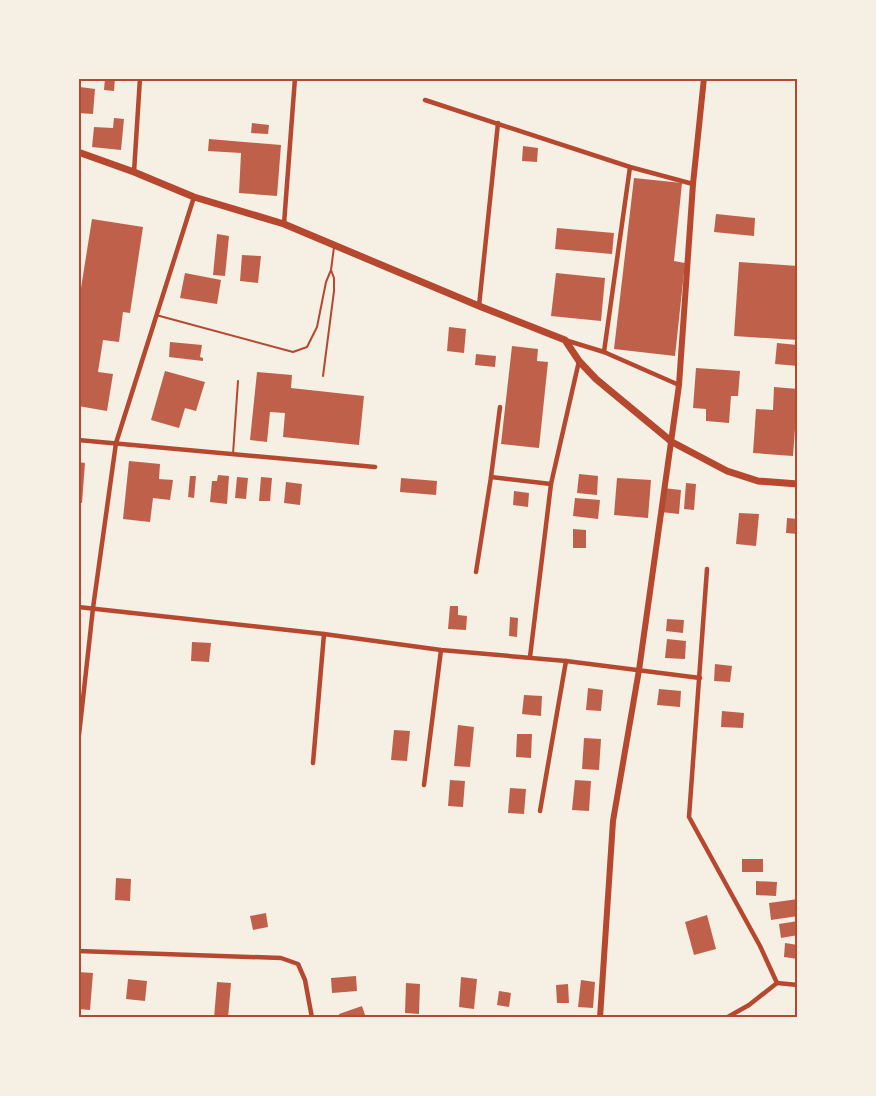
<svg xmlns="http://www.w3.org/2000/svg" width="876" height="1096" font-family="'IBM Plex Sans',sans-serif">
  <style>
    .building { fill: #bf614a }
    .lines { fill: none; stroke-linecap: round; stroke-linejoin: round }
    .service { stroke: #b5482f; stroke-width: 2 }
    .minor { stroke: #b5482f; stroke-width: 4.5 }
    .tertiary { stroke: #b5482f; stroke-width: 6 }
    .secondary { stroke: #b5482f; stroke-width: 7 }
    .neatline { fill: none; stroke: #b5482f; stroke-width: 2 }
  </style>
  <rect width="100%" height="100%" fill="#f6efe4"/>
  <g class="building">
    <path d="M105 78H115L114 91 104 90Z"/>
    <path d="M80 87 95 89 93 114 78 113Z"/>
    <path d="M114 118 124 119 121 150 92 147 94 127 113 128Z"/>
    <path d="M252 123 269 125 268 134 251 133Z"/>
    <path d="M209 139 281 145 277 196 239 193 241 153 208 151Z"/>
    <path d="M523 146 538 148 537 162 522 161Z"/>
    <path d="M634 178 682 183 674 261 685 263 675 356 614 349Z"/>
    <path d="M716 214 755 218 754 236 714 232Z"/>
    <path d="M92 219 143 227 130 313 123 312 119 342 103 340 98 372 113 374 107 411 78 406V307Z"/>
    <path d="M557 228 614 233 612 254 555 249Z"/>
    <path d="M217 234 229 236 225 276 213 275Z"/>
    <path d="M242 255 261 256 258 283 240 281Z"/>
    <path d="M739 262 798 266V340L734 336Z"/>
    <path d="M185 273 221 280 217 304 180 298Z"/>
    <path d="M556 273 605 278 601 321 551 316Z"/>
    <path d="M449 327 466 329 464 353 447 351Z"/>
    <path d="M170 342 202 345 200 357 203 358V361L169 357Z"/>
    <path d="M777 343 798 345V366L775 364Z"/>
    <path d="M512 346 538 349 537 361 548 362 539 448 501 444Z"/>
    <path d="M476 354 496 356 495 367 475 365Z"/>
    <path d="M696 368 740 371 738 396H731L729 423 706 421V409L693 408Z"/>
    <path d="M165 371 205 382 196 411 185 408 179 428 151 420Z"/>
    <path d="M257 372 292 375 291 388 364 396 359 445 283 437 285 413 270 412 267 442 250 440Z"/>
    <path d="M774 387 798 389 793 456 753 453 756 409 773 410Z"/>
    <path d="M129 461 160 464 159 479 173 480 170 500 153 498 150 522 123 519Z"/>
    <path d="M78 462 85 463 82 503H78Z"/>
    <path d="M579 474 598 476 597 495 577 493Z"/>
    <path d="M218 475 229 476 227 504 210 502 212 481H217Z"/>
    <path d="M190 476H196L194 498 188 497Z"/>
    <path d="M237 477 248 478 246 499 235 498Z"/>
    <path d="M261 477 272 478 270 501H259Z"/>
    <path d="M401 478 437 481 436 495 400 492Z"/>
    <path d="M617 478 651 480 648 518 614 515Z"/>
    <path d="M286 482 302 484 300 505 284 503Z"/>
    <path d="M686 483 696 484 694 510 684 509Z"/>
    <path d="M663 488 681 490 679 514 661 512Z"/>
    <path d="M514 491 529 493 528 507 513 505Z"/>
    <path d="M575 498 600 500 598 519 573 516Z"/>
    <path d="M739 513 759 514 756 546 736 544Z"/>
    <path d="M787 518 798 519V534L786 533Z"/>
    <path d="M573 529 586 530V548H573Z"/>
    <path d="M450 606H458V615L467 616 466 630 448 629Z"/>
    <path d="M510 617 518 618 517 637 509 636Z"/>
    <path d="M667 619 684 620 683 633 666 631Z"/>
    <path d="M667 639 686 641 685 659 665 658Z"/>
    <path d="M192 642 211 643 209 662 191 661Z"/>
    <path d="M715 664 732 666 730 682 714 681Z"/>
    <path d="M588 688 603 690 601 711 586 710Z"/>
    <path d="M659 689 681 691 680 707 657 705Z"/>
    <path d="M524 695 542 696 541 716 522 714Z"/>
    <path d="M722 711 744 713 743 728 721 727Z"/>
    <path d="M458 725 474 727 470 767 454 766Z"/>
    <path d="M394 730 410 731 407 761 391 760Z"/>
    <path d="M517 734H532L531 758 516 757Z"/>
    <path d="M584 738 601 739 599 770 582 769Z"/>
    <path d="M450 780 465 781 463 807 448 806Z"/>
    <path d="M575 780 591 781 589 811 572 810Z"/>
    <path d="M510 788 526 789 524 814 508 813Z"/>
    <rect x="742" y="859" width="21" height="13"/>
    <path d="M116 878 131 879 130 901 115 900Z"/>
    <path d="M756 881 777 882 776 896 756 895Z"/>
    <path d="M798 899V916L771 920 769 903Z"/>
    <path d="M266 913 268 927 253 930 250 916Z"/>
    <path d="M707 915 716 949 694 955 685 922Z"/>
    <path d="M798 921V935L781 938 779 924Z"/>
    <path d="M785 943 798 945V959L784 957Z"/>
    <path d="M78 972 93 973 90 1010 78 1009Z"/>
    <path d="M356 976 357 991 332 993 331 978Z"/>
    <path d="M461 977 477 979 474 1009 459 1007Z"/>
    <path d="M128 979 147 981 145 1001 126 999Z"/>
    <path d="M581 980 595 982 593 1008 578 1007Z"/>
    <path d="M217 982 231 983 228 1018H214Z"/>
    <path d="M406 983 420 984 419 1014 405 1013Z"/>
    <path d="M568 984 569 1003H557L556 985Z"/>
    <path d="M499 991 511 993 509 1007 497 1005Z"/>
    <path d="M362 1006 366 1018H340L339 1014Z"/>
  </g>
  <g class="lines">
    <g class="service">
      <path d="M156 315 293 352 307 347 317 327 326 282 331 270 334 247"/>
      <path d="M323 376 334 291V278L331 270"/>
      <path d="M233 454 238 381"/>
    </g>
    <g class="minor">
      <path d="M425 100 630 167 693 184"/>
      <path d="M134 172 140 78"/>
      <path d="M284 224 295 78"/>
      <path d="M479 306 498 123"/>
      <path d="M565 340 604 352 679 385"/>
      <path d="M604 352 630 167"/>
      <path d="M78 440 375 467"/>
      <path d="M491 477 551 484"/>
      <path d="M707 569 689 817 760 946 777 983 749 1005 726 1018"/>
      <path d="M476 572 491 477 500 407"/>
      <path d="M78 607 324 634 441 650 566 661 700 678"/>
      <path d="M530 657 551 484 579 361"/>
      <path d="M78 736 79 735 93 608 116 443 194 197"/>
      <path d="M313 763 324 634"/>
      <path d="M424 785 441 650"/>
      <path d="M540 811 566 661"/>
      <path d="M78 951 281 958 298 964 305 980 312 1018"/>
      <path d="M777 983 798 985"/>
    </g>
    <path class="tertiary" d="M600 1018 613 821 639 670 679 385 693 184 704 78"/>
    <path class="secondary" d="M78 152 134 172 194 197 284 224 479 306 565 340 579 361 596 379 672 442 727 471 758 481 798 484"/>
  </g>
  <rect width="876" height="1096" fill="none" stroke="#f6efe4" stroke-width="159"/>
  <rect x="80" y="80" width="716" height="936" class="neatline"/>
</svg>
